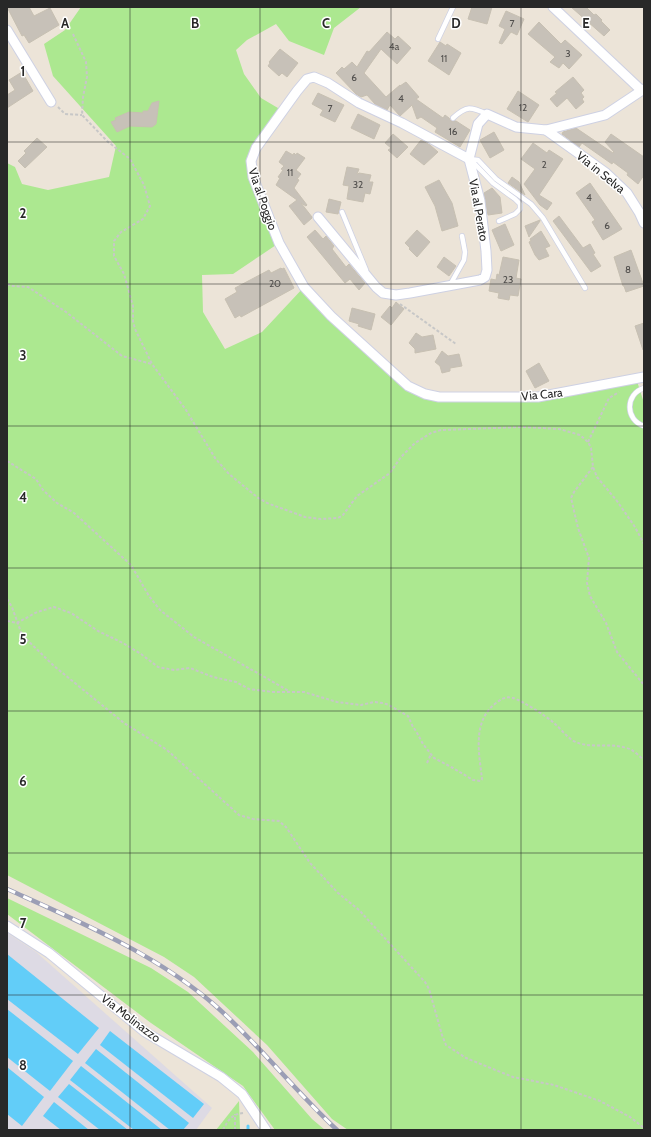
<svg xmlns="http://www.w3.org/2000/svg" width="651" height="1137" font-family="Cabin,sans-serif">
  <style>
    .industrial { fill: #dddae4 }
    .green { fill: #ace890 }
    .water { fill: #62cdf8 }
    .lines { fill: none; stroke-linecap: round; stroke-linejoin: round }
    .stream { stroke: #62cdf8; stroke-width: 3 }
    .building { fill: #c7c1b8; stroke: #c7c0b2 }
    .lane-casing { stroke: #ced1e3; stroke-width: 6 }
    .street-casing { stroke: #ced1e3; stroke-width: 11 }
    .path { stroke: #c7c7c7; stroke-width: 2; stroke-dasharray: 3 2; stroke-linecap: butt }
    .lane { stroke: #fff; stroke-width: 4.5 }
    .street { stroke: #fff; stroke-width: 9 }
    .rail-casing { stroke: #9b9eb5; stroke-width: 4.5 }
    .rail { stroke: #fff; stroke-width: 3; stroke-dasharray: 9; stroke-linecap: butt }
    .grid { fill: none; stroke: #282828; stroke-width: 1; stroke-opacity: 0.55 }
    .labels { text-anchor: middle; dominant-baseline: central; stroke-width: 3; stroke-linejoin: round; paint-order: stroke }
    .number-label { font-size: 10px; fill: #504e4c }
    .street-label { font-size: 12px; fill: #282828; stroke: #fff }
    .grid-label { font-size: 13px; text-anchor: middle; font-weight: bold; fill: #282828; stroke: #fff; stroke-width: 3; stroke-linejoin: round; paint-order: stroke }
  </style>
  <rect width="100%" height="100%" fill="#ece4d8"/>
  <path class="industrial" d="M7 933 36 952 212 1108 196 1130H7Z"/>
  <g class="green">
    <path d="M81 7H361L334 28 324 55 289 41 276 24 247 40 236 50 244 74 261 98 283 111 251 161 279 243 233 274 202 275 203 312 225 349 262 332 304 287 369 350 425 394 538 397 636 378 644 403V1130H348L332 1119 267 1045 194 977 164 957 7 875V163L15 167 22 184 48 190 109 177 116 146 53 76 44 44 65 30Z"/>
    <path d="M7 898 151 968 188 992 253 1052 312 1119 325 1130H275L243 1086 151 1023 7 914Z"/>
    <path d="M239 1101 240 1130H216Z"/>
  </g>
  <g class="water">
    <path d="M7 954 99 1028 78 1054 7 999Z"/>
    <path d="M7 1009 73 1061 50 1091 7 1057Z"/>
    <path d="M110 1031 204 1104 193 1118 100 1045Z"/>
    <path d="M96 1049 189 1123 183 1130H170L85 1063Z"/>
    <path d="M81 1066 162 1130H134L70 1080Z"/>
    <path d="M7 1067 44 1097 22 1126 7 1114Z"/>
    <path d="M69 1084 128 1130H100L58 1097Z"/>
    <path d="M54 1102 89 1130H61L43 1116Z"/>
  </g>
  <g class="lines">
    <path class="stream" d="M248 1126V1130"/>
  </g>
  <g class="building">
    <path d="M7 7H29L34 16 50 8 59 25 29 43 24 35 22 36Z"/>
    <path d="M472 7H492L487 24 468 19Z"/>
    <path d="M571 7H586L594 15 596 14 602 20 601 21 610 30 604 36Z"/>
    <path d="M506 11 524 19 517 35 511 32 502 44 499 43 505 29 499 26Z"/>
    <path d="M539 22 561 44 565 40 582 55 569 69 563 63 559 68 550 62 555 57 528 34Z"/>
    <path d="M387 32 395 39 398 36 411 48 397 64 381 49 364 73 386 97 400 85V86L406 82 419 97 416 99 443 118 445 115 449 118 451 121H456L470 130 460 147 435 132 437 128 421 117 417 119 412 105 400 116 390 105 387 110 375 104 367 95 361 97 356 94 336 73 342 67 344 69 352 62 357 67 367 51 369 52Z"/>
    <path d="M440 42 446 46 447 44 461 53 449 75 428 61Z"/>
    <path d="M280 49 298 63 287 77 282 73 279 76 268 66 270 63 269 62Z"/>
    <path d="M22 72 33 91 7 108V95L15 90 9 80Z"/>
    <path d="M573 77 584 90 581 93 584 97 582 99 584 102 576 109 567 98 557 107 550 99 557 93 555 92Z"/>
    <path d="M518 91 539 105 528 122 507 109Z"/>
    <path d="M318 93 344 105 335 122 320 115 323 110 312 104Z"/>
    <path d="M159 101 156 124 152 127 130 126 117 132 111 122 116 120 115 118 129 112 143 113V111H148L152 103Z"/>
    <path d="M358 114 380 125 374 139 351 128Z"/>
    <path d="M576 128 613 153 614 152 605 142 611 134 644 157V175L638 184 627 175 628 173 613 162 612 164 582 143 579 147 562 134 563 132Z"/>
    <path d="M494 132 504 150 490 158 480 140Z"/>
    <path d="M393 134 408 147 397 158 388 150 391 148 385 143Z"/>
    <path d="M37 138 47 147 25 168 18 161 26 153 24 151Z"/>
    <path d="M421 140 430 145 438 152 424 165 410 154Z"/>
    <path d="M533 143 547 153 549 150 563 159 539 195 552 203 547 210 540 205 524 184 535 169 521 159Z"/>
    <path d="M286 151 293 155 294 153 296 155 297 153 305 158 296 170 301 174 297 179 299 180 294 188 307 205 306 206 301 203 312 217V218L304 225 289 206 297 200 276 185 280 178 278 177 283 170 281 169 284 166 279 162Z"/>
    <path d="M347 167 359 169 357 174H358L359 173 371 175 369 182H373L370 194 365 193 363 202 347 199 349 186 343 185Z"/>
    <path d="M512 177 519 182 525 195 508 183Z"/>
    <path d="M439 180 452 203 458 226 442 231 435 206 425 187Z"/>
    <path d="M590 183 622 229 603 240 592 222 595 220 576 193Z"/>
    <path d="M492 188 500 197 502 213 488 215 484 193Z"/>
    <path d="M329 199 341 202 338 214 326 212Z"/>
    <path d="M559 216 583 248 590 244 595 253 593 254 601 266 591 272 553 221Z"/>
    <path d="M540 220V221L529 237 525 226Z"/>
    <path d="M505 224 514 245 501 251 492 230Z"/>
    <path d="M315 230 323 239 326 236 334 246 332 249 346 267 349 264 365 283 359 290 350 279 345 283 307 237Z"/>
    <path d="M417 230 430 242 417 257 409 249 410 248 405 243Z"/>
    <path d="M541 231 550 246 545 248 549 256 539 260 535 255 529 242 531 241 530 239Z"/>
    <path d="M631 250 644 286 626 292 624 286H623L614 257Z"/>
    <path d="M444 257 456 266 449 276 437 267Z"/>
    <path d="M503 257 519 260 516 278 521 279 518 296 510 295 509 300 498 298 499 293 489 291 491 279 496 280 497 274 499 275Z"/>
    <path d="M281 268 282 269 284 268 294 288 241 317 240 315 235 318 225 299 237 292 235 288 269 270 271 273Z"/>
    <path d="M396 302 404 309 391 325 381 317 390 306 392 308Z"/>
    <path d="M352 308 375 314 371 330 358 326 359 324 349 321Z"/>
    <path d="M644 323V349L643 350 635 326Z"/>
    <path d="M416 333 422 337 433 335 436 349 415 353V349L409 343Z"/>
    <path d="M442 351 448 356 459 354 462 366 450 368V371L442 373 440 366 435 362Z"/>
    <path d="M539 363 549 381 535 388 526 371Z"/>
  </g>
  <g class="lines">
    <g class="lane-casing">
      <g id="lane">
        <path d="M438 39 453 7"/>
        <path d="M453 118C467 105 471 107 487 114"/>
        <path d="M469 159 478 160 496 179 531 204 543 218 585 288"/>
        <path d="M472 161 493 183 515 199 520 204V209L515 214 499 221"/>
        <path d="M342 212 366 270"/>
        <path d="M450 285 464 260 465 252 462 236"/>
        <path d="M644 388C625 394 625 420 644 426"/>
      </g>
    </g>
    <g class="street-casing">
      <g id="street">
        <path d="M553 7 641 90"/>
        <path d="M7 30 51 102"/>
        <path d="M546 130 606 173 627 193 639 212 644 223"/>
        <path d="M469 159 402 123 359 103 328 83 314 77 307 79 297 91 256 148 251 161 253 177 279 243 304 287 331 316 408 386 425 394 439 397H538L644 377"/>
        <path d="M318 217 376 287 383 293 396 295 410 293 480 280 485 277 487 270 486 251 480 201 469 159 478 124 487 114 516 127 546 130 605 115 644 89"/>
        <path d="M7 926 49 953 145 1032 221 1077 242 1094 266 1130"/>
      </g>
    </g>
    <g class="path">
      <path d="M73 34 86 62 87 77 83 97 82 115 107 141 130 159 144 185 150 206 143 219 121 232 114 241V256L124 274 133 306V321L135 329 152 364 186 410 215 458 229 474 257 497 267 503 305 517 321 519 338 518 343 515 357 496 390 473 401 457 415 443 431 433 441 430 523 427 559 429 580 435 588 442 591 448 593 467 597 477 617 501 635 527 644 544"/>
      <path d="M58 107 65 114 82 115"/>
      <path d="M7 284 13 286 28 287 66 312 122 356 152 364"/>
      <path d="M400 304 456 344"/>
      <path d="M588 442 609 398 619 392"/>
      <path d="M7 461 36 479 43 490 57 503 74 513 131 565 149 596 160 610 194 637 289 691"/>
      <path d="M593 467 574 492 571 498 578 528 589 558 587 583 590 596 606 623 617 652 644 685"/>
      <path d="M7 599 12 607 22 635 54 666 124 723 167 750 239 815 253 819 279 821 286 827 310 863 338 893 359 910 425 982 429 989 442 1035 446 1045 466 1058 513 1077 554 1085 600 1101 630 1117 644 1128"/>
      <path d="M7 621 17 623 37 612 54 607 71 613 98 631 123 643 141 654 158 667 174 670 190 668 213 677 236 682 249 689 273 692H304L337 702 361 705 374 702 383 703 389 705 408 716 413 727 416 731 423 744 434 758 453 768 473 780 481 781 482 779C479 753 472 721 496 703 501 699 506 696 513 698 523 701 546 716 554 723 560 728 566 736 572 740 588 750 609 742 626 748 633 749 639 756 644 760"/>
      <path d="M427 763 431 754"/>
      <path d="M223 1130C228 1120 232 1114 243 1113"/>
      <path d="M235 1130V1114"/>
    </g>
    <use href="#lane" class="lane"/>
    <use href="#street" class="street"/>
    <g class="rail-casing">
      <path id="rail" d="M7 889C80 922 157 954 218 1008 260 1046 295 1091 337 1130"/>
    </g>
    <use href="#rail" class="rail"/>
  </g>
  <path class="grid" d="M130 7V1130M260 7V1130M391 7V1130M521 7V1130M7 142H644M7 284H644M7 426H644M7 568H644M7 711H644M7 853H644M7 995H644"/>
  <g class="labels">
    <g class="number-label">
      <text x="512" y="23">7</text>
      <text x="394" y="46">4a</text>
      <text x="568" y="53">3</text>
      <text x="444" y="58">11</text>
      <text x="354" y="77">6</text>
      <text x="401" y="98">4</text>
      <text x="523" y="107">12</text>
      <text x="330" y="108">7</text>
      <text x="453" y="131">16</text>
      <text x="544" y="164">2</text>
      <text x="290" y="172">11</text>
      <text x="358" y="184">32</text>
      <text x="589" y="197">4</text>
      <text x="607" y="225">6</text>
      <text x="628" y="269">8</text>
      <text x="508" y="279">23</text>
      <text x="275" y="283">20</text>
    </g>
    <g class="street-label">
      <text transform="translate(601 172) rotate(39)">Via in Selva</text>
      <text transform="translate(263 199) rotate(71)">Via al Poggio</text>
      <text transform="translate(479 210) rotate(80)">Via al Perato</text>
      <text transform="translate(542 394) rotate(-6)">Via Cara</text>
      <text transform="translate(131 1018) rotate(37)">Via Molinazzo</text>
    </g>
  </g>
  <g class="grid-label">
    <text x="65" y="28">A</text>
    <text x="195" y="28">B</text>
    <text x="326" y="28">C</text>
    <text x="456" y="28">D</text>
    <text x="586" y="28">E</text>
    <text x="23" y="76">1</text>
    <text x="23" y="218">2</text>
    <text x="23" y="360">3</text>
    <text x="23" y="502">4</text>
    <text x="23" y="644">5</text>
    <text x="23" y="786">6</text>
    <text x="23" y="928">7</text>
    <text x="23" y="1070">8</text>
  </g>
  <rect width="651" height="1137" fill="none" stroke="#282828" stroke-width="16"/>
</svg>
